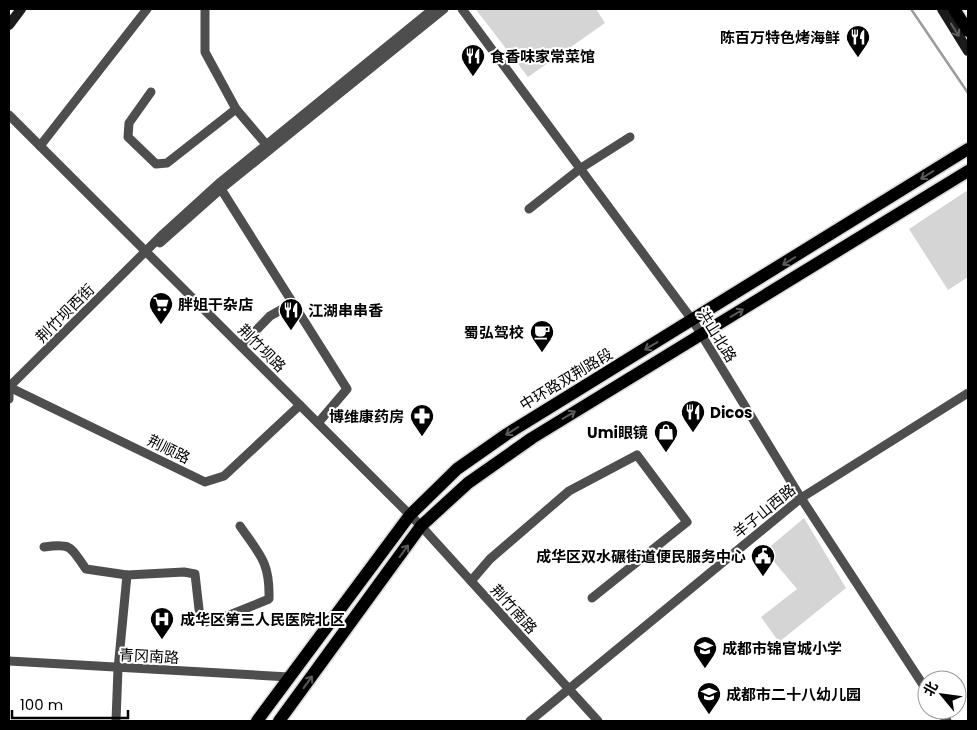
<svg xmlns="http://www.w3.org/2000/svg" width="977" height="730" font-family="Poppins,'Noto Sans SC',sans-serif">
  <style>
    .green { fill: #d5d5d5 }
    .lines { fill: none; stroke-linecap: round; stroke-linejoin: round }
    .stream { stroke: #9c9c9c; stroke-width: 2.5 }
    .primary-casing { stroke: #dbdbdb; stroke-width: 15 }
    .street { stroke: #4e4e4e; stroke-width: 9 }
    .secondary { stroke: #1b1b1b; stroke-width: 10 }
    .primary { stroke: #000; stroke-width: 12 }
    .oneway { stroke: #5f5f5f }
    .oneway2 { stroke: #595959 }
    .labels { text-anchor: middle; dominant-baseline: central; stroke-width: 4; stroke-linejoin: round; paint-order: stroke }
    .poi-label { font-size: 15px; font-weight: bold; fill: #000; stroke: #fff; text-anchor: start }
    .street-label { font-size: 15px; fill: #000; stroke: #fff }
  </style>
  <rect width="100%" height="100%" fill="#fff"/>
  <g class="green">
    <path d="M478 9H596L605 23 528 77 477 11Z"/>
    <path d="M968 190V277L948 290 909 229Z"/>
    <path d="M804 518 846 588 779 642 761 617 797 589 765 551Z"/>
  </g>
  <g class="lines">
    <path class="stream" d="M911 9 968 93"/>
    <g class="primary-casing">
      <g id="primary">
        <path d="M954 9 968 31"/>
        <path d="M257 721 410 515 457 469 507 434 968 149"/>
        <path d="M279 721 421 526 468 483 532 438 968 171"/>
      </g>
    </g>
    <g class="street">
      <path d="M205 9V52L236 109 270 149"/>
      <path d="M462 9 693 321 801 498 927 691"/>
      <path d="M151 92 129 123 128 137 156 164 167 163 236 109"/>
      <path d="M9 115 421 526 598 721"/>
      <path d="M40 146 147 9"/>
      <path d="M221 189 347 389 318 423"/>
      <path d="M529 209 581 168 630 137"/>
      <path d="M160 243 221 189 444 9"/>
      <path d="M241 346 270 316 293 303"/>
      <path d="M9 387 205 482 224 476 300 405"/>
      <path d="M9 399V387L163 234 218 184 433 9"/>
      <path d="M44 547C73 543 70 547 86 569L127 575 184 572 195 574 200 618 206 622 232 614 269 599C270 562 260 555 240 526"/>
      <path d="M471 581 490 559 569 491 637 455 687 522 592 598"/>
      <path d="M9 661 289 677"/>
      <path d="M939 710 947 721"/>
      <path d="M116 721 118 669 127 575"/>
      <path d="M530 721 801 498 968 393"/>
    </g>
    <g class="secondary">
      <path d="M942 9 968 51"/>
      <path d="M9 25 21 9"/>
    </g>
    <use href="#primary" class="primary"/>
  </g>
  <defs><path id="oneway-shaft" d="M-6 0H5M1.5-3L5.5 0L1.5 3" fill="none" stroke-width="1.6" stroke-linecap="round" stroke-linejoin="round" transform="scale(1.25)"/></defs>
  <use class="oneway" href="#oneway-shaft" transform="translate(955 30) rotate(58)"/>
  <g class="oneway2">
    <use href="#oneway-shaft" transform="translate(927 175) rotate(148)"/>
    <use href="#oneway-shaft" transform="translate(789 261) rotate(148)"/>
    <use href="#oneway-shaft" transform="translate(737 313) rotate(-31)"/>
    <use href="#oneway-shaft" transform="translate(651 346) rotate(149)"/>
    <use href="#oneway-shaft" transform="translate(569 415) rotate(-31)"/>
    <use href="#oneway-shaft" transform="translate(512 431) rotate(148)"/>
    <use href="#oneway-shaft" transform="translate(404 551) rotate(-54)"/>
    <use href="#oneway-shaft" transform="translate(308 682) rotate(-54)"/>
  </g>
  <defs>
    <g id="restaurant-pin" transform="scale(1.25)"><path d="M0 17L-7.5 6A9.5 9.5 0 1 1 7.5 6Z" fill="#000" stroke="#fff"/><path d="M-5-6h1v4h1v-4h1v4h1v-4h1v5L-1.5 .5V6h-2V.5L-5-1ZM5-6V6H3V1.5H1.5Q1.5-4 5-6Z" fill="#fff"/></g>
    <g id="supermarket-pin" transform="scale(1.25)"><path d="M0 17L-7.5 6A9.5 9.5 0 1 1 7.5 6Z" fill="#000" stroke="#fff"/><path d="M-6-5.5h2.5l.6 2H6L4.5 2H-2.5L-4.4-4H-6ZM-1.5 3.2a1.3 1.3 0 1 0 .1 0ZM3 3.2a1.3 1.3 0 1 0 .1 0Z" fill="#fff"/></g>
    <g id="cafe-pin" transform="scale(1.25)"><path d="M0 17L-7.5 6A9.5 9.5 0 1 1 7.5 6Z" fill="#000" stroke="#fff"/><path d="M-5.5-4.5H6V0H3Q3 3.5 0 3.5H-2.5Q-5.5 3.5-5.5 0ZM3-3.2v2h1.7v-2ZM-6 4.5H4V6H-6Z" fill="#fff"/></g>
    <g id="pharmacy-pin" transform="scale(1.25)"><path d="M0 17L-7.5 6A9.5 9.5 0 1 1 7.5 6Z" fill="#000" stroke="#fff"/><path d="M-2-6h4v4h4v4h-4v4h-4v-4h-4v-4h4Z" fill="#fff"/></g>
    <g id="shop-pin" transform="scale(1.25)"><path d="M0 17L-7.5 6A9.5 9.5 0 1 1 7.5 6Z" fill="#000" stroke="#fff"/><path d="M-5-2.5h2.3a2.7 3.5 0 0 1 5.4 0H5L5.5 6h-11ZM-1.5-2.5h3a1.5 2.3 0 0 0-3 0Z" fill="#fff"/></g>
    <g id="civic-pin" transform="scale(1.25)"><path d="M0 17L-7.5 6A9.5 9.5 0 1 1 7.5 6Z" fill="#000" stroke="#fff"/><path d="M-.6-6.5H3V-4.5H.6V-3L4-1V1h2V6H-6V1h2V-1L-.6-3ZM-1.2 2.5V6h2.4V2.5Z" fill="#fff"/></g>
    <g id="hospital-pin" transform="scale(1.25)"><path d="M0 17L-7.5 6A9.5 9.5 0 1 1 7.5 6Z" fill="#000" stroke="#fff"/><path d="M-5-5h3v3.5h4V-5h3V5h-3V1.5h-4V5h-3Z" fill="#fff"/></g>
    <g id="school-pin" transform="scale(1.25)"><path d="M0 17L-7.5 6A9.5 9.5 0 1 1 7.5 6Z" fill="#000" stroke="#fff"/><path d="M0-5L7-2L0 1L-7-2ZM-4 1L0 2.5L4 1V4Q0 6-4 4Z" fill="#fff"/></g>
  </defs>
  <g fill-rule="evenodd">
    <use href="#restaurant-pin" x="858" y="37"/>
    <use href="#restaurant-pin" x="473" y="56"/>
    <use href="#supermarket-pin" x="161" y="304"/>
    <use href="#restaurant-pin" x="291" y="310"/>
    <use href="#cafe-pin" x="542" y="332"/>
    <use href="#restaurant-pin" x="693" y="412"/>
    <use href="#pharmacy-pin" x="422" y="416"/>
    <use href="#shop-pin" x="666" y="432"/>
    <use href="#civic-pin" x="763" y="556"/>
    <use href="#hospital-pin" x="162" y="619"/>
    <use href="#school-pin" x="705" y="648"/>
    <use href="#school-pin" x="709" y="694"/>
  </g>
  <g class="labels">
    <g class="poi-label">
      <text x="840" y="37" text-anchor="end">陈百万特色烤海鲜</text>
      <text x="490" y="56">食香味家常菜馆</text>
      <text x="178" y="304">胖姐干杂店</text>
      <text x="308" y="310">江湖串串香</text>
      <text x="524" y="332" text-anchor="end">蜀弘驾校</text>
      <text x="710" y="412">Dicos</text>
      <text x="404" y="416" text-anchor="end">博维康药房</text>
      <text x="648" y="432" text-anchor="end">Umi眼镜</text>
      <text x="746" y="556" text-anchor="end">成华区双水碾街道便民服务中心</text>
      <text x="180" y="619">成华区第三人民医院北区</text>
      <text x="722" y="648">成都市锦官城小学</text>
      <text x="726" y="694">成都市二十八幼儿园</text>
    </g>
    <g class="street-label">
      <text transform="translate(65 313) rotate(-45)">荆竹坝西街</text>
      <text transform="translate(717 335) rotate(58)">洪山北路</text>
      <text transform="translate(262 348) rotate(45)">荆竹坝路</text>
      <text transform="translate(566 379) rotate(-31)">中环路双荆路段</text>
      <text transform="translate(169 449) rotate(26)">荆顺路</text>
      <text transform="translate(764 511) rotate(-39)">羊子山西路</text>
      <text transform="translate(514 609) rotate(48)">荆竹南路</text>
      <text transform="translate(149 656) rotate(3)">青冈南路</text>
    </g>
  </g>
  <rect width="977" height="730" fill="none" stroke="#000000" stroke-width="20"/>
  <g transform="translate(942 695) rotate(299)"><circle r="24" fill="#ffffff" stroke="#999999"/>
  <path d="M0-4L9 19L0 12L-9 19Z" fill="#000000"/>
  <text y="-8" font-size="14" font-weight="bold" text-anchor="middle" fill="#000000">北</text>
  </g>
  <path d="M12 710v8h116v-8" fill="none" stroke="#000000" stroke-width="2.5"/>
  <text x="20" y="710" font-size="15" fill="#000000" stroke="#ffffff" stroke-width="4" paint-order="stroke">100 m</text>
</svg>
